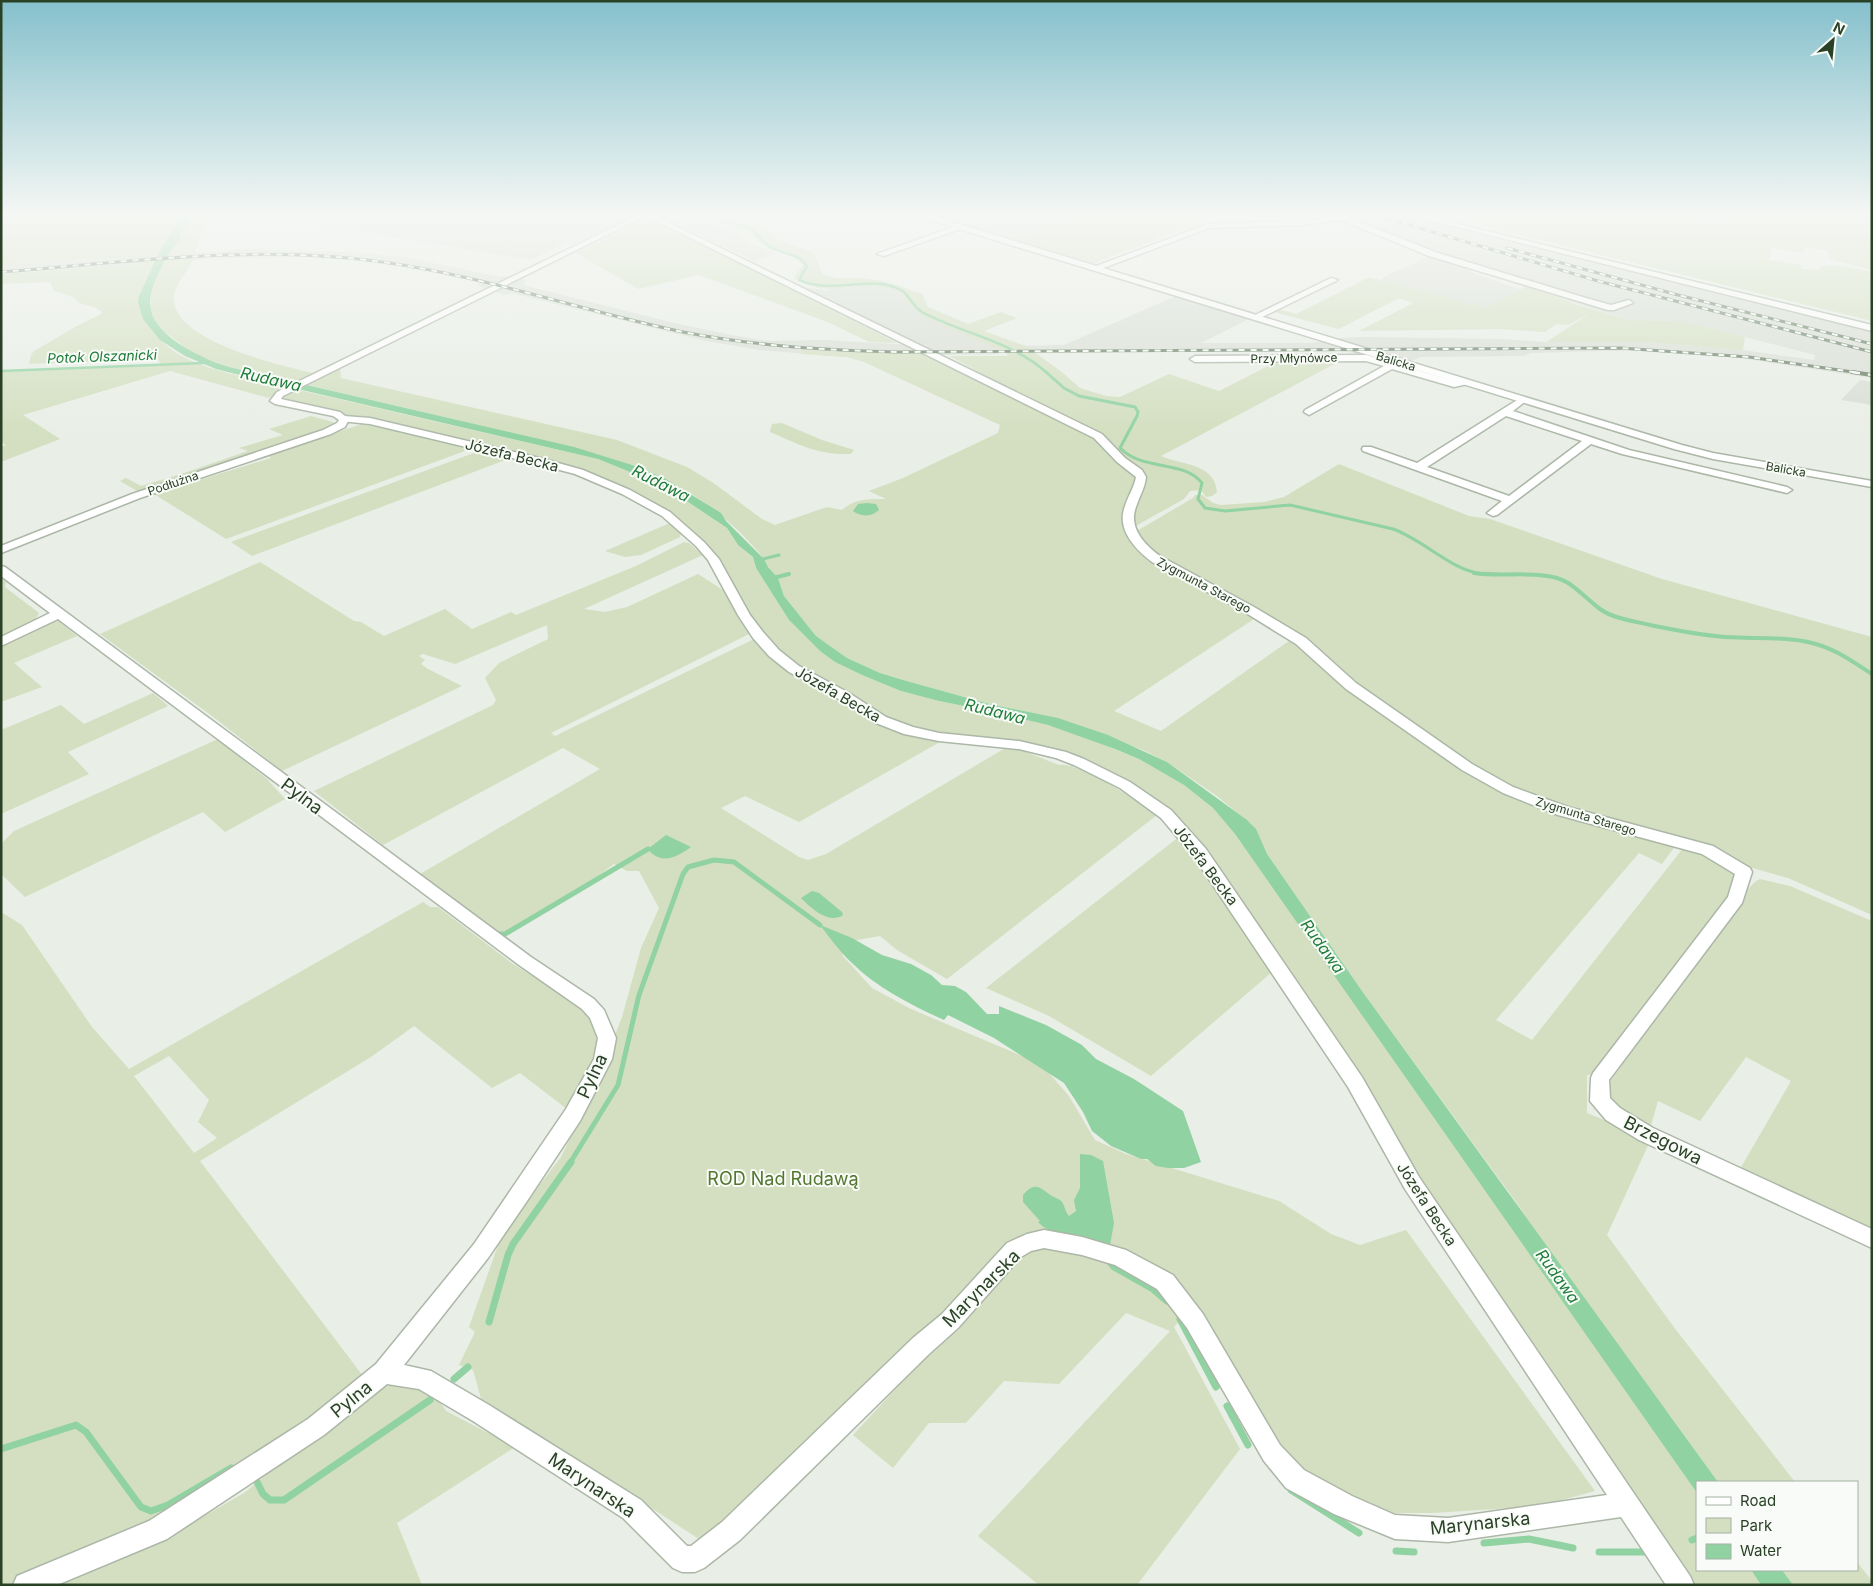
<svg xmlns="http://www.w3.org/2000/svg" width="1873" height="1586" font-family="Inter,sans-serif">
  <style>
    .built { fill: #d8ded4 }
    .green { fill: #d3dfc0; fill-rule: evenodd }
    .water { fill: #90d2a1 }
    .lines { fill: none; stroke-linecap: round; stroke-linejoin: round }
    .stream-far4 { stroke: #90d2a1; stroke-width: 2.5 }
    .stream-far3 { stroke: #90d2a1; stroke-width: 3 }
    .stream-far2 { stroke: #90d2a1; stroke-width: 4 }
    .stream-far1 { stroke: #90d2a1; stroke-width: 5 }
    .stream { stroke: #90d2a1; stroke-width: 7 }
    .minor-casing { stroke: #acb7a8; stroke-width: 3 }
    .tertiary-casing { stroke: #acb7a8; stroke-width: 3 }
    .minor { fill: #fff; fill-rule: evenodd }
    .tertiary { fill: #fff; fill-rule: evenodd }
    .rail-far1-casing { stroke: #647c60; stroke-width: 3 }
    .rail-casing { stroke: #647c60; stroke-width: 4 }
    .rail-far1 { stroke: #f8fbf7; stroke-width: 2; stroke-dasharray: 6; stroke-linecap: butt }
    .rail { stroke: #f8fbf7; stroke-width: 2.5; stroke-dasharray: 8; stroke-linecap: butt }
    .labels { text-anchor: middle; dominant-baseline: central; stroke-width: 4; stroke-linejoin: round; paint-order: stroke }
    .far-street-label { font-size: 12px; fill: #294125; stroke: #f8fbf7 }
    .far-water-label { font-size: 14px; font-style: italic; fill: #1f7c39; stroke: #f8fbf7 }
    .street-label { font-size: 15px; fill: #294125; stroke: #f8fbf7 }
    .water-label { font-size: 16px; font-style: italic; fill: #1f7c39; stroke: #f8fbf7 }
    .near-street-label { font-size: 18px; fill: #294125; stroke: #f8fbf7 }
    .near-park-label { font-size: 18px; fill: #54772f; stroke: #f8fbf7 }
  </style>
  <rect width="100%" height="100%" fill="#e9eee6"/>
  <g class="built">
    <path d="M263 216H634L573 244 566 243 531 260Z"/>
    <path d="M697 216 733 232 748 242 777 254 754 261 670 221Z"/>
    <path d="M939 216H1084L1013 239Z"/>
    <path d="M1349 216 1408 217 1872 332V378L1740 358 1649 350 1531 353 1523 356 1421 357 1411 361 1376 349 1365 355 1336 350 1051 352 1035 351H999L998 354 846 357 759 350 706 341 511 293 505 295 484 289 477 285 480 282 446 274 408 266 370 261 304 257 231 258 193 260 191 262 1 273V265L182 255 243 249 352 252 411 258 495 276H512L526 280 523 285 670 322 731 335 769 341 824 340 928 346 900 338 799 287 825 290 868 285 900 290 907 302 1020 346 1064 345 1176 296 1249 319 1201 343H1313L1337 338 1364 337 1500 339 1546 342H1645L1743 350 1814 360 1815 355 1682 321 1628 320 1457 265 1473 273 1522 290 1486 308 1380 280 1389 274 1436 254 1350 219Z"/>
    <path d="M1860 380 1872 382V405L1841 400Z"/>
  </g>
  <g class="green">
    <path d="M1 216H180L155 261 139 296C145 308 152 331 161 340 184 368 254 379 289 387L269 398 170 371 23 415 60 439 1 462V447L6 445 1 442V372L161 365 158 359 29 364 31 355 34 351 77 326 101 314 102 312 94 307 79 303 74 297 54 291 50 282 1 284V274L125 265 129 257 1 265Z"/>
    <path d="M191 216H208C202 230 197 244 193 259 189 272 176 281 174 296 169 342 285 366 317 374L298 383 229 367 202 357 187 349 164 331 155 321 151 310V294L154 279 173 246 182 238 180 234 189 221Z"/>
    <path d="M704 216H718L770 231 774 238 814 253 822 274C837 281 854 277 869 279 888 281 905 288 922 294L928 307 968 324 1001 312 1017 318 984 331 1026 346 1063 373 1080 388 1106 396 1120 397 1169 374 1219 391 1280 360 1340 361 1161 456C1181 465 1215 463 1217 492L1212 496 1206 497 1201 490 1190 491 1184 499 1132 528 1131 521 1143 485 1113 449 1028 399 950 356H1008L1006 352 923 317 907 302 900 290 868 285 833 289 817 288 794 278 803 265 790 255 771 250 762 244 747 231Z"/>
    <path d="M1084 216H1181L1203 222 1094 263 1013 239Z"/>
    <path d="M1442 216H1703L1694 222 1705 224 1721 223 1737 216H1872V270L1830 259 1828 250 1805 248 1802 253 1772 248 1769 260 1801 265 1802 269 1819 270 1821 266H1843L1872 272V321Z"/>
    <path d="M648 217 897 343 869 342 830 323 699 275 638 289 576 253Z"/>
    <path d="M1369 277 1486 308 1527 286 1575 304 1628 320 1682 321 1745 337 1743 350 1645 342H1546L1589 314 1568 325 1557 324 1545 332 1501 329 1359 331 1413 303 1399 298 1339 329 1273 312 1278 309 1296 314Z"/>
    <path d="M801 350 919 353 1097 438 1137 477 1134 491 1125 507 1122 518 1135 544 1257 617 1114 711 1161 731 1293 638 1470 773 1676 845 1662 864 1639 853 1496 1020 1532 1040 1684 847 1704 853 1735 872 1729 898 1685 952 1607 1064 1597 1074 1587 1075V1113L1651 1139 1607 1235 1676 1330 1795 1482H1718L1666 1410 1636 1405 1697 1493V1570H1751L1761 1585H1687L1174 817 1066 756 932 734 901 726 799 669 764 638 725 574 661 509 545 461 286 401 282 397 295 389 598 459 655 482 673 492 727 528 738 545 753 557 756 568 789 620 820 651 835 662 862 675 901 691 939 701 989 711 1048 725 1084 737 1139 759 1184 785 1213 808 1235 834 1331 969 1527 1217 1362 991 1267 854 1252 825 1217 796 1167 762 1143 750 1070 722 993 705 903 680 880 673 847 658 816 636 784 596 778 578 768 567 764 559C737 525 703 498 664 479 629 461 589 454 552 444 470 422 387 404 304 384L340 368 341 378 617 440 687 467 712 482 762 519 775 525 827 507 842 510C855 498 870 499 886 499L869 491 903 478 998 433 1000 425 864 362 846 357 801 354Z"/>
    <path d="M311 416 333 422 335 425 297 440 139 492 120 481 126 478 141 486 181 474 248 451 239 448 283 435 269 429Z"/>
    <path d="M782 423 822 440 854 450 851 454C816 455 801 445 770 432L772 424Z"/>
    <path d="M362 424 375 425 473 448 226 539 154 494 271 458 267 455Z"/>
    <path d="M482 450 513 457 252 556 231 542Z"/>
    <path d="M1339 464 1469 516 1490 519 1662 579 1872 637V915L1788 878 1749 867 1717 850 1603 818 1530 794 1492 777 1373 698 1341 670 1158 558 1135 532 1193 498 1195 495H1202L1213 503 1221 505 1264 502 1284 497Z"/>
    <path d="M670 523 681 532 680 537 641 555 625 557 605 551Z"/>
    <path d="M684 542 689 543 703 555 584 609 605 612 627 607 698 574 723 590 749 634 551 733 555 736 754 639 781 665 872 722 892 731 940 742 799 822 745 796 721 808 799 857 808 860 826 854 1007 747 1026 752 1059 765C1080 761 1139 803 1157 815L947 979 897 950 880 936 857 940 842 955 872 988 911 1009 1041 1064 1069 1096 1095 1140 1126 1154 1279 1201 1331 1234 1360 1245 1406 1230 1595 1491 1540 1506 1433 1513H1386L1291 1463 1167 1277 1066 1238 1038 1231 1013 1240 960 1296 705 1543 590 1468 483 1406 473 1370 459 1365 475 1332 469 1327 502 1234 561 1157 598 1079 622 1017 641 948 659 908 639 871H627L614 864 567 899 505 936 420 874 600 769 563 748 383 845 314 791 493 705 496 700 485 678 499 663 548 639 547 625 455 664 423 654 419 656 425 660 421 664 428 669 462 686 282 771 216 719 100 634 260 562 354 621 361 622 384 636 445 609 472 629 511 612 516 615 636 566Z"/>
    <path d="M1 579 6 582 5 587 39 613 34 622 1 638Z"/>
    <path d="M58 621 77 636 14 663 42 687 1 702V646L44 625Z"/>
    <path d="M153 693 168 706 68 752 89 774 1 814V730L61 705 84 724Z"/>
    <path d="M218 739 267 779 285 799 225 832 203 812 25 897 1 874V844L14 831Z"/>
    <path d="M1180 836 1272 972 1151 1076 1049 1016 986 988Z"/>
    <path d="M1760 879 1790 886 1872 921V1233L1740 1169 1791 1081 1746 1057 1700 1121 1658 1101 1650 1129 1609 1100 1605 1089C1647 1030 1689 972 1732 914 1741 903 1747 885 1760 879Z"/>
    <path d="M423 902 430 907H438L513 964 563 995 592 1017 597 1036 594 1057 567 1109 520 1073 492 1088 414 1026 371 1057 200 1161 363 1376 325 1410 177 1508 16 1585H1V912L22 925 92 1027 129 1069ZM169 1056 209 1100 198 1122 217 1138 194 1153 134 1076Z"/>
    <path d="M1039 1246 1116 1264 1158 1290 1183 1317 1174 1327 1240 1449 1137 1585H1039L978 1536 1170 1331 1126 1313 1059 1384 1004 1381 966 1423H929L893 1468 853 1435 1020 1255Z"/>
    <path d="M418 1385 435 1394 446 1411 515 1447 397 1523 422 1585H50L190 1524 244 1493 372 1390 389 1386Z"/>
    <path d="M1857 1562 1872 1581V1585H1793L1782 1570H1857Z"/>
  </g>
  <g class="water">
    <path d="M180 216H191L189 223 180 234 181 240C171 248 166 258 160 270 154 282 148 296 151 310 157 338 203 359 229 367L574 447 632 465 664 478 721 513 726 521 764 559 768 567 778 578 784 596 816 636 847 658 880 673 903 680 993 705 1058 718 1108 735 1167 762 1247 820 1256 829 1267 854 1362 991 1718 1482H1697V1493L1235 834 1213 808 1184 785 1139 759 1115 749 1048 725 989 711 939 701 901 691 862 675 835 662 820 651 789 620 756 568 753 557 738 545 727 528 673 492 655 482 598 459 255 379 216 369 185 356 160 340 143 319 138 302 139 296 155 261Z"/>
    <path d="M867 503 876 504 879 510C872 517 861 517 853 511L858 504Z"/>
    <path d="M666 835 691 847C677 857 661 866 648 849Z"/>
    <path d="M812 891 819 893 842 912 843 915C829 925 811 908 801 898Z"/>
    <path d="M820 925 852 938 882 955 911 964 931 975 942 985 955 986 966 992 987 1014H999V1006L1046 1025 1082 1045 1096 1059 1134 1079 1183 1111 1201 1162 1184 1168H1168L1156 1166 1147 1159H1141L1111 1146 1092 1131 1083 1112 1064 1083 994 1038 948 1015 944 1020C913 1006 877 988 852 963 840 952 830 938 820 925Z"/>
    <path d="M1080 1154 1091 1155 1103 1161 1114 1223 1110 1245C1087 1240 1054 1239 1038 1222L1040 1221 1023 1202V1195C1035 1181 1039 1187 1052 1196 1055 1198 1060 1199 1062 1202 1065 1207 1065 1211 1069 1216L1076 1211 1074 1200 1080 1188Z"/>
    <path d="M1751 1570H1782L1793 1585H1761Z"/>
  </g>
  <g class="lines">
    <g class="stream-far4">
      <path d="M708 216 750 228 769 247 800 258 807 266 799 280C832 295 872 274 901 290 908 293 911 305 922 312 963 334 1012 341 1047 373"/>
      <path d="M1425 216 1440 220"/>
      <path d="M1539 244 1748 295"/>
      <path d="M1 371 204 363"/>
    </g>
    <g class="stream-far3">
      <path d="M1046 372 1064 388 1079 396 1135 407 1138 412 1137 416 1120 448C1144 472 1182 459 1202 483L1198 499 1205 508 1225 511 1290 505 1393 529C1424 540 1449 569 1482 574"/>
      <path d="M759 560 779 555"/>
    </g>
    <g class="stream-far2">
      <path d="M1474 573C1500 577 1533 571 1557 578 1574 583 1586 599 1600 609 1614 619 1634 621 1650 625 1674 630 1700 635 1725 637 1754 639 1784 636 1812 643 1834 648 1853 662 1872 674"/>
      <path d="M773 578 789 574"/>
    </g>
    <g class="stream-far1">
      <path d="M496 934H505L648 849"/>
      <path d="M570 1163 618 1085 639 995 683 874 688 867 714 860 734 862 820 925"/>
    </g>
    <g class="stream">
      <path d="M1110 1262 1114 1267 1153 1289 1167 1301"/>
      <path d="M1180 1319 1216 1387"/>
      <path d="M489 1322 508 1255 513 1244 571 1162"/>
      <path d="M454 1379 468 1367"/>
      <path d="M1227 1406 1248 1445"/>
      <path d="M1 1449 76 1425 86 1432 141 1507 151 1511 168 1505 231 1468"/>
      <path d="M256 1480 263 1494 270 1500H284L430 1400"/>
      <path d="M1291 1490 1359 1533"/>
      <path d="M1692 1540 1697 1538"/>
      <path d="M1484 1543 1529 1539 1573 1548"/>
      <path d="M1396 1551 1414 1552"/>
      <path d="M1599 1552H1650"/>
    </g>
    <g class="minor-casing">
      <g id="minor">
        <path d="M646 216H655L1102 434 1125 458 1142 470 1146 477C1145 488 1139 497 1136 507 1128 528 1145 545 1160 556L1254 607 1306 638 1356 683 1472 764 1513 787 1568 807 1713 846 1750 868 1752 872 1742 903 1609 1080 1610 1098 1620 1108 1653 1128 1872 1229V1248L1639 1140 1606 1120 1590 1101 1591 1078 1593 1073 1728 897 1735 874 1702 854 1558 815 1503 793 1462 770 1346 689 1296 644 1246 613 1152 562C1135 549 1116 529 1125 506 1128 496 1134 488 1136 477L1117 462 1094 438Z"/>
        <path d="M1337 216H1353L1350 218 1435 252 1586 298 1611 305 1629 300 1633 303 1614 310H1608L1429 256 1341 220 1302 225 1209 228 1098 270 1091 268 1208 224 1302 221Z"/>
        <path d="M1413 216H1425L1872 325V331Z"/>
        <path d="M959 225 966 227 884 256 877 254Z"/>
        <path d="M1331 278 1338 280 1258 319 1251 317Z"/>
        <path d="M1367 355 1454 381 1465 379 1470 382 1468 384 1454 387 1392 369 1309 415 1304 412 1305 410 1384 366 1366 361 1195 362 1190 359 1195 356Z"/>
        <path d="M1522 397 1527 400 1513 411 1629 450 1787 487 1792 490 1787 493 1622 454 1591 444 1497 515 1493 516 1487 513 1502 501 1363 451 1362 449 1363 447H1371L1417 463ZM1506 416 1582 441 1509 496 1427 467Z"/>
        <path d="M344 416 370 418 544 459 583 470 630 490 670 512 704 542 719 559 750 615 763 632 779 650 799 666 849 693 886 717 913 727 939 733 1019 741 1066 752 1084 759 1130 782 1171 810 1206 849 1362 1077 1419 1177 1690 1576 1694 1585H1666L1621 1517 1448 1542 1395 1539 1334 1514 1286 1488 1264 1461 1187 1328 1157 1289 1115 1265 1082 1255 1044 1248 1031 1251 1021 1257 958 1328 929 1354 740 1540 704 1568 695 1572H682L673 1568 623 1518 473 1421 419 1389 387 1384 324 1435 167 1539 57 1585H13L17 1576 149 1521 308 1419 376 1364 474 1244 566 1109 594 1059 598 1038 590 1018 582 1009 519 965 58 619 1 646V637L50 613 1 576V566L5 567 531 957 594 999 604 1010 616 1038 612 1059 580 1121 527 1201 488 1258 404 1365 431 1371 489 1405 641 1500 687 1546H691L722 1522 913 1338 942 1314 1007 1243 1027 1234 1044 1230 1082 1237 1126 1250 1173 1275 1203 1314 1280 1445 1304 1470 1352 1496 1395 1515 1448 1518 1607 1495 1405 1189 1348 1087 1194 857 1161 818 1120 788 1074 765 1056 758 1019 749 939 741 904 734 876 723 839 699 789 672 769 656 753 638 738 615 708 560 696 546 662 516 622 494 575 474 537 464 370 424 340 421V417Z"/>
      </g>
    </g>
    <g class="tertiary-casing">
      <g id="tertiary">
        <path d="M636 216H645L283 396 281 399 340 412 349 419 345 427 331 434 140 498 1 553V546L132 494 323 430 337 423 339 420 333 416 275 404 270 401 277 392Z"/>
        <path d="M923 216H933L1682 445 1713 453 1872 481V487L1713 459 1674 449 923 218Z"/>
      </g>
    </g>
    <use href="#minor" class="minor"/>
    <use href="#tertiary" class="tertiary"/>
    <g class="rail-far1-casing">
      <g id="rail-far1">
        <path d="M1379 216 1598 281 1872 352"/>
        <path d="M1507 248 1678 295 1872 344"/>
        <path d="M1 272C127 262 257 244 382 262 485 276 582 311 683 332 754 346 824 350 896 352L1620 348 1749 357 1860 373"/>
      </g>
    </g>
    <g class="rail-casing">
      <path id="rail" d="M1852 372 1872 375"/>
    </g>
    <use href="#rail-far1" class="rail-far1"/>
    <use href="#rail" class="rail"/>
  </g>
  <linearGradient id="sky" x2="0" y2="1"><stop stop-color="#85c0cc"/><stop offset="0.49" stop-color="#f5f7f4"/><stop offset="1" stop-color="#f5f7f4" stop-opacity="0"/></linearGradient>
  <rect width="1873" height="438" fill="url(#sky)"/>
  <g class="labels">
    <g class="far-street-label">
      <text transform="translate(1294 358) rotate(-1)">Przy Młynówce</text>
      <text transform="translate(1396 361) rotate(17)">Balicka</text>
      <text transform="translate(1786 469) rotate(10)">Balicka</text>
      <text transform="translate(173 483) rotate(-19)">Podłużna</text>
      <text transform="translate(1204 585) rotate(28)">Zygmunta Starego</text>
      <text transform="translate(1586 816) rotate(17)">Zygmunta Starego</text>
    </g>
    <g class="far-water-label">
      <text transform="translate(102 356) rotate(-2)">Potok Olszanicki</text>
    </g>
    <g class="street-label">
      <text transform="translate(512 455) rotate(14)">Józefa Becka</text>
      <text transform="translate(838 694) rotate(30)">Józefa Becka</text>
      <text transform="translate(1206 865) rotate(53)">Józefa Becka</text>
      <text transform="translate(1427 1204) rotate(57)">Józefa Becka</text>
    </g>
    <g class="water-label">
      <text transform="translate(271 379) rotate(13)">Rudawa</text>
      <text transform="translate(661 483) rotate(27)">Rudawa</text>
      <text transform="translate(995 711) rotate(14)">Rudawa</text>
      <text transform="translate(1323 946) rotate(54)">Rudawa</text>
      <text transform="translate(1558 1276) rotate(54)">Rudawa</text>
    </g>
    <g class="near-street-label">
      <text transform="translate(302 796) rotate(37)">Pylna</text>
      <text transform="translate(592 1076) rotate(-65)">Pylna</text>
      <text transform="translate(1663 1140) rotate(27)">Brzegowa</text>
      <text transform="translate(981 1288) rotate(-45)">Marynarska</text>
      <text transform="translate(351 1399) rotate(-39)">Pylna</text>
      <text transform="translate(592 1485) rotate(34)">Marynarska</text>
      <text transform="translate(1480 1523) rotate(-6)">Marynarska</text>
    </g>
    <g class="near-park-label">
      <text x="783" y="1178">ROD Nad Rudawą</text>
    </g>
  </g>
  <rect width="1873" height="1586" fill="none" stroke="#294125" stroke-width="5"/>
  <rect x="1696" y="1481" width="162" height="90" fill="#f8fbf7" stroke="#a5b1a3"/>
  <rect x="1706" y="1497" width="25" height="8" fill="#ffffff" stroke="#a5b1a3"/>
  <text x="1740" y="1506" font-size="15" fill="#294125">Road</text>
  <rect x="1706" y="1518" width="25" height="15" fill="#d3dfc0" stroke="#a5b1a3"/>
  <text x="1740" y="1531" font-size="15" fill="#294125">Park</text>
  <rect x="1706" y="1544" width="25" height="15" fill="#90d2a1" stroke="#a5b1a3"/>
  <text x="1740" y="1556" font-size="15" fill="#294125">Water</text>
  <g transform="translate(1833 40) rotate(27)" stroke="#f8fbf7" stroke-width="4" paint-order="stroke">
  <path d="M0-4L9 19L0 12L-9 19Z" fill="#294125"/>
  <text y="-8" font-size="14" font-weight="bold" text-anchor="middle" fill="#294125">N</text>
  </g>
</svg>
